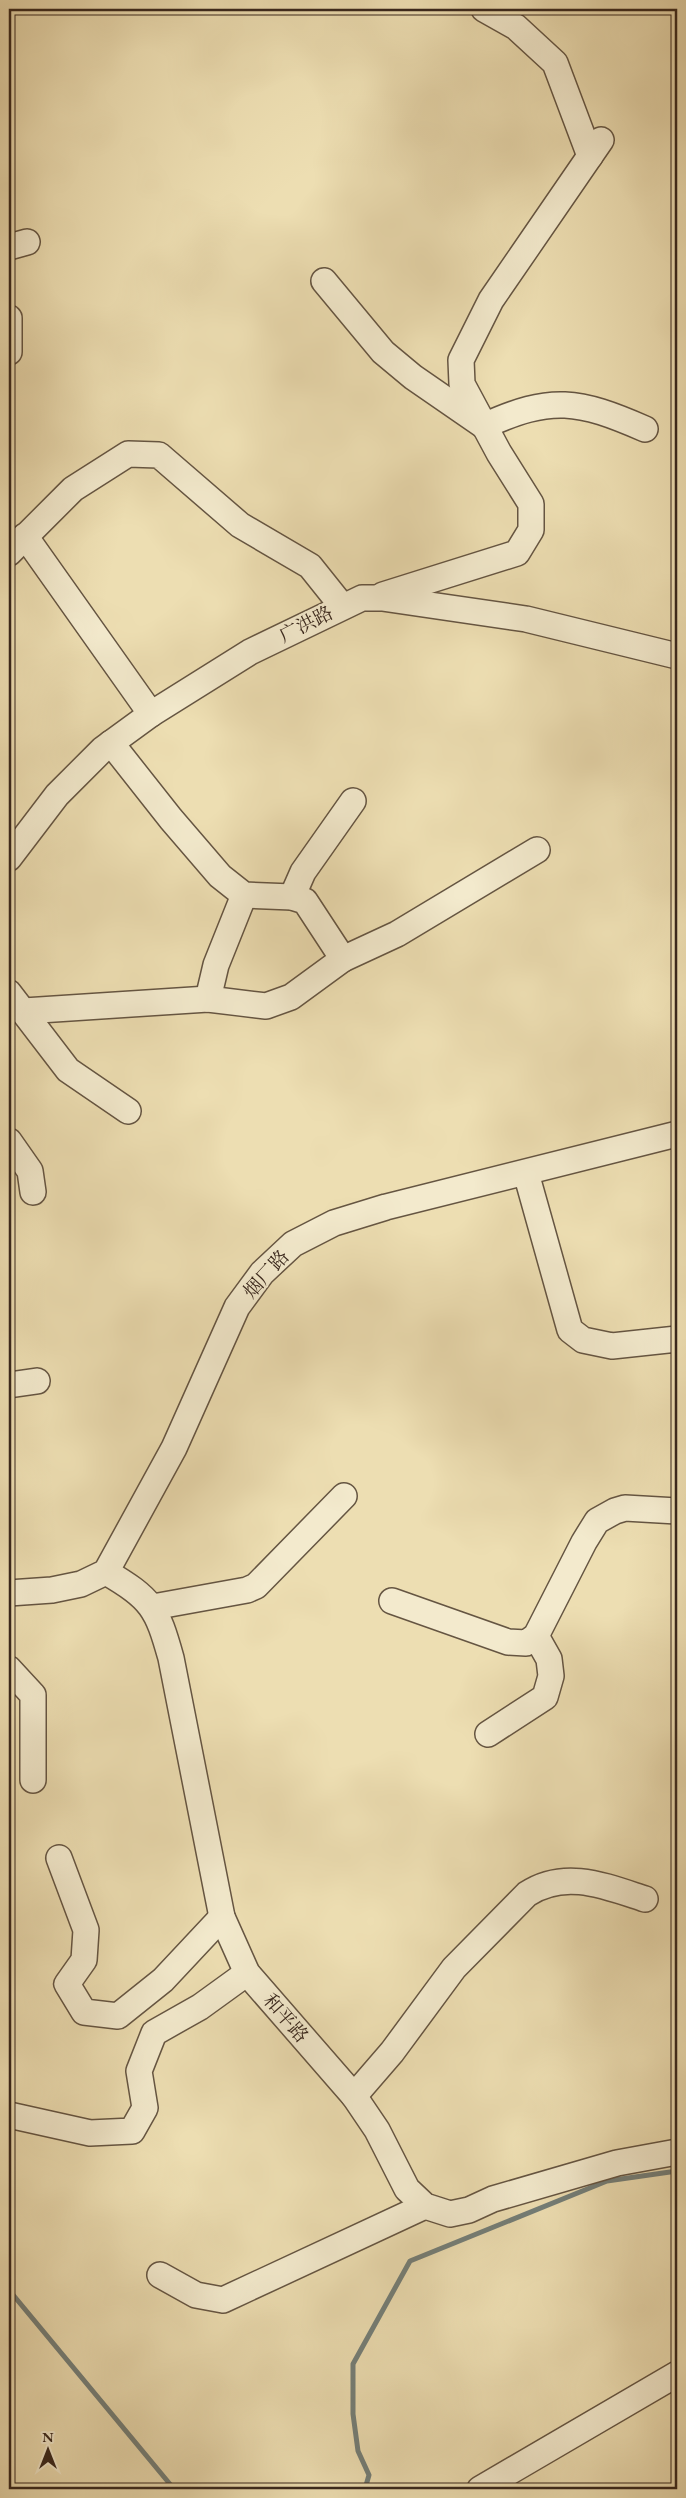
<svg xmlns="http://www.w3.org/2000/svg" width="686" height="2498" font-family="'EB Garamond','Noto Serif SC',serif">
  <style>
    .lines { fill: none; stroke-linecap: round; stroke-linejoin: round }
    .stream { stroke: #747f79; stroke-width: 5 }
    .minor-casing { stroke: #655542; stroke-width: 28 }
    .minor { stroke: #f3eacd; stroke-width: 25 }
    .labels { text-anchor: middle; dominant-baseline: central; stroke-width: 4; stroke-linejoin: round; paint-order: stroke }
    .street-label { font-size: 19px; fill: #38271d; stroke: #f3eacd }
  </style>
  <rect width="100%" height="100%" fill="#eddeb2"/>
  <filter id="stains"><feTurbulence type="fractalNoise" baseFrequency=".004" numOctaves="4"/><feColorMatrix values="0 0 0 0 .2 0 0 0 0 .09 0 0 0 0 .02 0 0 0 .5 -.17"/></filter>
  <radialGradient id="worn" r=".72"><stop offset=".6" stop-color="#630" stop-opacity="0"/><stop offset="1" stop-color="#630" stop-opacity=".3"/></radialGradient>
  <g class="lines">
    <g class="stream">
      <path d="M9 2290 174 2489"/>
      <path d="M365 2489 369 2475 358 2451 353 2414V2364L410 2261 607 2181 677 2171"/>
    </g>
    <g class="minor-casing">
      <g id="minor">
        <path d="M484 9 516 27 555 63 590 156"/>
        <path d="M9 247 27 242"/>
        <path d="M324 281 383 352 413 377 484 426C552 395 578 400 645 429"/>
        <path d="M9 318V352"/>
        <path d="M25 536 151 714"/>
        <path d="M9 553 73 489 128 454 159 455 240 525 310 566 342 606"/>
        <path d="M383 595 517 553 531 530V504L499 453 462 384 461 360 491 300 601 140"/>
        <path d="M111 743 171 819 220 876 244 895 292 897 305 901 343 959 397 934 537 850"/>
        <path d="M9 858 57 795 103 749 151 714 250 652 362 598H382L526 619 677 656"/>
        <path d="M292 897 303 872 353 801"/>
        <path d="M9 993 68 1070 128 1111"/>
        <path d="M208 999 216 965 244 895"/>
        <path d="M24 1011 208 999 266 1006 291 997 343 959"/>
        <path d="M9 1141 30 1171 33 1192"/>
        <path d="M526 1173 570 1330 583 1340 612 1346 677 1339"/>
        <path d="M9 1385 37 1381"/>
        <path d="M106 1572C152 1599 157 1608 171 1658L222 1917 247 1973 354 2096 377 2130 407 2189 425 2206 450 2214 469 2210 493 2199 617 2163 677 2152"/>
        <path d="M9 1593 52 1590 81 1584 106 1572 174 1448 237 1307 262 1273 293 1244 334 1223 386 1207 677 1134"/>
        <path d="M392 1601 508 1642 526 1643 536 1636 584 1542 597 1521 615 1511 625 1508 677 1511"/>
        <path d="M153 1607 247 1590 256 1586 344 1496"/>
        <path d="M9 1669 33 1695V1780"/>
        <path d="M488 1734 545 1697 551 1676 549 1659 536 1636"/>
        <path d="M59 1858 86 1930 84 1960 67 1984 84 2012 118 2016 163 1980 222 1917"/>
        <path d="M354 2096 392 2052 454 1968 527 1894C565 1869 605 1886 645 1899"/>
        <path d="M9 2115 90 2133 132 2131 145 2108 139 2071 154 2033 200 2007 247 1973"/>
        <path d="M160 2275 196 2295 223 2300 425 2206"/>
        <path d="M480 2489 677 2374"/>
      </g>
    </g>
    <use href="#minor" class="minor"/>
  </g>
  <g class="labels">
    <g class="street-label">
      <text transform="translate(306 624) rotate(-27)">广洪路</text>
      <text transform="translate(266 1274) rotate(-48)">烟厂路</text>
      <text transform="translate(286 2018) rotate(49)">和平路</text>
    </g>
  </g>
  <rect width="686" height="2498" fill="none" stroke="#eddeb2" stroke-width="30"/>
  <rect x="10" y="10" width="666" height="2478" fill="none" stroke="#38271d" stroke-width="2.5"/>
  <rect x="15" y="15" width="656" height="2468" fill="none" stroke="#38271d"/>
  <g transform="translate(48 2450)" stroke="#f3eacd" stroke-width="4" paint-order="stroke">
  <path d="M0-4L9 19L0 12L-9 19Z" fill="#38271d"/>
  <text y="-8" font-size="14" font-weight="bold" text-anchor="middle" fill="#38271d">N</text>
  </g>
  <rect width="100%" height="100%" filter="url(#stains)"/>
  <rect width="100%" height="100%" fill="url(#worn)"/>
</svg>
